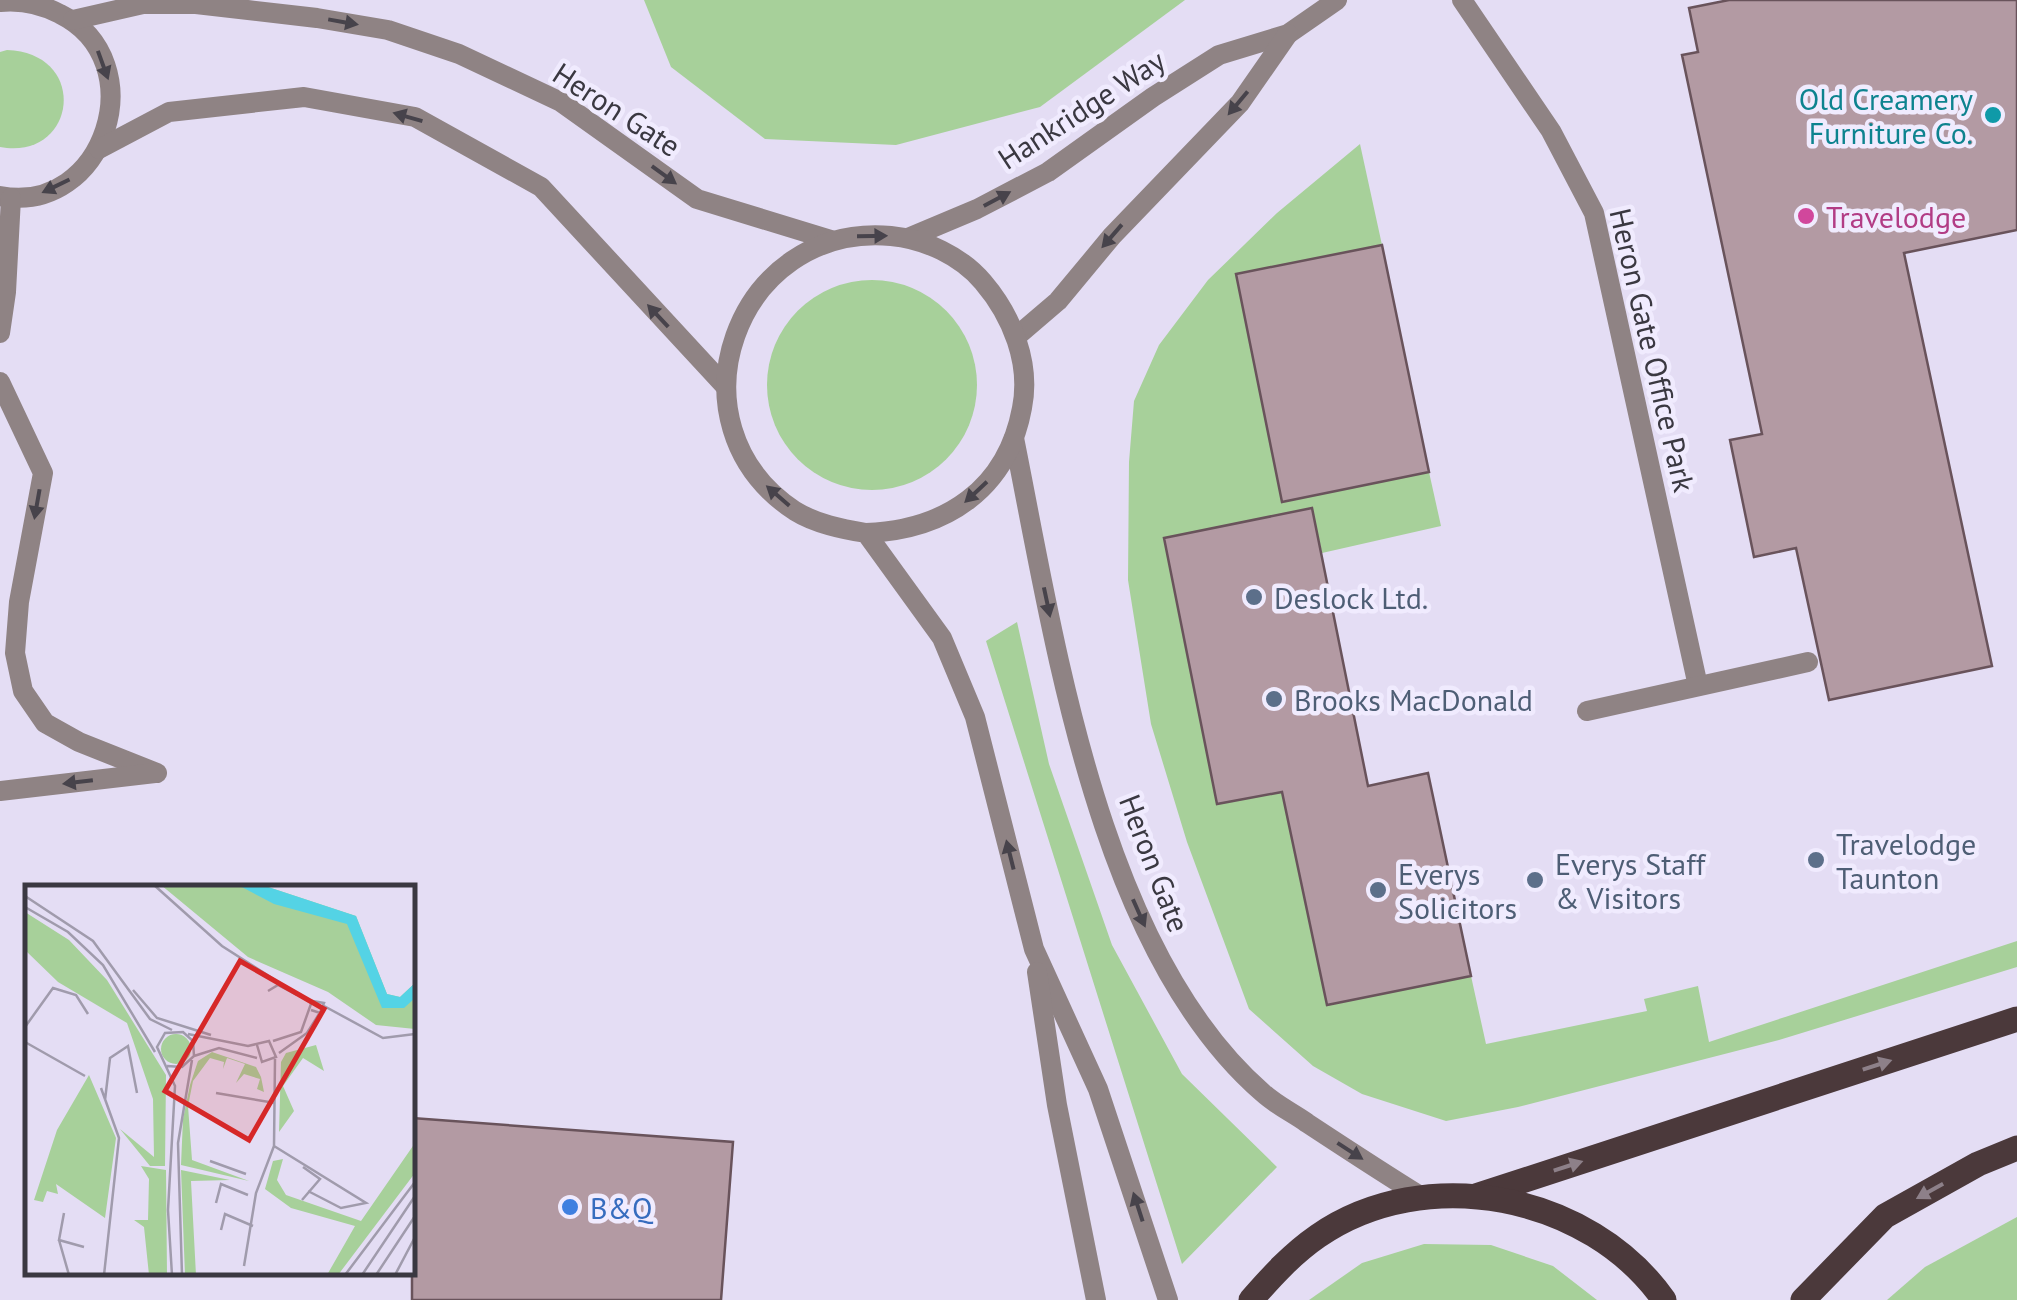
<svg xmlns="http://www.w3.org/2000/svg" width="2017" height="1300" font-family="'PT Sans',sans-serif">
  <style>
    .green { fill: #a7d09a }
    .building { fill: #b39aa3; stroke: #69535b; stroke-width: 2.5 }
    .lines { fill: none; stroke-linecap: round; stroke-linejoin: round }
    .lane { stroke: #8f8384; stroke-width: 20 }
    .street { stroke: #8f8384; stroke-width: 20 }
    .primary { stroke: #4b393b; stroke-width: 25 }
    .oneway { fill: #47434b }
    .oneway2 { fill: #8d8089 }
    .culture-dot { fill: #0f9aa8; stroke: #f0ebfe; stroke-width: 4 }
    .hotel-dot { fill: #d1479c; stroke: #f0ebfe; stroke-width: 4 }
    .service-dot { fill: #5c6f8a; stroke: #f0ebfe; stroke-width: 4 }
    .shop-dot { fill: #3f7fe0; stroke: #f0ebfe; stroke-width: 4 }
    .labels { text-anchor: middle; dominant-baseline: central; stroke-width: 9; stroke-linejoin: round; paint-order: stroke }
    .culture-label { font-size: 30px; fill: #0d838f; stroke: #f0ebfe; text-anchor: end }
    .street-label { font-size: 30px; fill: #3a3841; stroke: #f0ebfe }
    .hotel-label { font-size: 30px; fill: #b23c85; stroke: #f0ebfe; text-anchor: start }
    .service-label { font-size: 30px; fill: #4e5e75; stroke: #f0ebfe; text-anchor: start }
    .shop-label { font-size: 30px; fill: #366cbe; stroke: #f0ebfe; text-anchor: start }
    .inset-road { fill: none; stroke: #a09bac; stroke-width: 2.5 }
    .view { fill: #d62828; fill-opacity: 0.15; stroke: #d62828; stroke-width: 5 }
    .inset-edge { fill: none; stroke: #3a3841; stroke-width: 5 }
  </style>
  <rect width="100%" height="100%" fill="#e4ddf4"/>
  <g class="green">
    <path d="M644 0H1185L1040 107 896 145 765 139 671 67Z"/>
    <path d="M7 50C90 53 77 161 0 147V52Z"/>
    <path d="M1360 144 1382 245 1237 274 1283 502 1429 472 1441 526 1322 553 1312 508 1164 538 1217 804 1366 775 1368 786 1285 804 1327 1005 1471 976 1486 1044 1647 1011 1644 999 1698 986 1709 1042 2017 941V967L1779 1040 1518 1107 1446 1121 1362 1094 1313 1066 1249 1009 1187 842 1151 724 1128 580 1129 462 1134 401 1159 345 1208 280 1277 213Z"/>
    <circle cx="872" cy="385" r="105"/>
    <path d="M1017 622 1049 764 1112 945 1182 1074 1277 1167 1182 1264 986 641Z"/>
    <path d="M2017 1217V1300H1887L1925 1267Z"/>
    <path d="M1424 1244 1491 1245 1553 1266 1597 1300H1309L1362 1263Z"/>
  </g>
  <g class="building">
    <path d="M1729 0H2017V230L1904 253 1992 666 1829 700 1796 548 1754 557 1730 440 1762 434 1682 55 1698 52 1689 8Z"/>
    <path d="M1382 245 1429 472 1282 502 1236 274Z"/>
    <path d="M1312 508 1368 786 1428 773 1471 976 1327 1005 1282 792 1217 804 1164 538Z"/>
    <path d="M412 1118 733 1142 721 1300H412Z"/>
  </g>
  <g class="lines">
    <g class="lane">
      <path d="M1462 0 1551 131 1594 213 1698 686"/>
      <path d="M0 382 43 473 19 602 15 653 23 691 45 723 79 742 157 773"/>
      <path d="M1587 711 1808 662"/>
      <path d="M0 791 155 773"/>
    </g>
    <g class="street">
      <path d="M0 2C21 0 41 4 60 14 155 61 105 216 0 196"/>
      <path d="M73 20 143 4H196L317 18 388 30 459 54 561 102 697 199 831 240"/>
      <path d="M99 149 169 112 304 97 415 117 541 187 725 386"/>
      <path d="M908 238 977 209 1048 172 1153 97 1219 55 1288 34 1337 0"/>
      <path d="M0 333 6 292 11 198"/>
      <path d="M1016 337 1058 301 1112 236 1240 103 1288 34"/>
      <path d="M1014 438C1055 642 1099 951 1263 1093 1276 1105 1293 1113 1307 1123 1345 1148 1383 1173 1422 1197"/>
      <path d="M866 533C946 530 1007 489 1022 408 1031 363 1012 316 983 282 961 256 925 239 891 236 736 222 663 424 795 511 816 524 842 529 866 533L942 638 975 717 1034 949 1098 1089 1168 1300"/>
      <path d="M1037 972 1057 1105 1096 1300"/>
    </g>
    <g class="primary">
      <path d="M1476 1196 2017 1019"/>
      <path d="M1251 1300C1272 1276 1292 1254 1318 1236 1425 1162 1590 1194 1664 1300"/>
      <path d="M1803 1300 1885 1216 1978 1164 2017 1148"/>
    </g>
  </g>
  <defs><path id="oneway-solid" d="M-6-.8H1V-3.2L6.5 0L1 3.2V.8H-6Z" transform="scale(2.5)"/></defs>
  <g class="oneway">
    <use href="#oneway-solid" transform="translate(343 22) rotate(10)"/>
    <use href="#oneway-solid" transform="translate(103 65) rotate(70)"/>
    <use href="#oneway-solid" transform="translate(1238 103) rotate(130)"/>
    <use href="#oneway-solid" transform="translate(408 117) rotate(-164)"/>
    <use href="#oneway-solid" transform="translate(664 175) rotate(36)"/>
    <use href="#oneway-solid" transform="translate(56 186) rotate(154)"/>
    <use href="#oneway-solid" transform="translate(997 199) rotate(-28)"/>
    <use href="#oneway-solid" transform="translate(872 236) rotate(-1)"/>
    <use href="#oneway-solid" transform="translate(1112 236) rotate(131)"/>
    <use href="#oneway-solid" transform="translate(658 316) rotate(-133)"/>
    <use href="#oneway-solid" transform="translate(976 492) rotate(137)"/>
    <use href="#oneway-solid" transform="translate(778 496) rotate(-139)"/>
    <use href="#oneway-solid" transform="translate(37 504) rotate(100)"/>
    <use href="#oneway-solid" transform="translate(1047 602) rotate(78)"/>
    <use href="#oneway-solid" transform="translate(78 782) rotate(173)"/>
    <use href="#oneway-solid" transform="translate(1010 855) rotate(-104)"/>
    <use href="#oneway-solid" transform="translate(1139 913) rotate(66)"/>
    <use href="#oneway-solid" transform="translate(1350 1151) rotate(33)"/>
    <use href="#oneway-solid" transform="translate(1138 1207) rotate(-108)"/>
  </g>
  <g class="oneway2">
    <use href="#oneway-solid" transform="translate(1877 1065) rotate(-18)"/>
    <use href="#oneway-solid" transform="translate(1568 1166) rotate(-18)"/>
    <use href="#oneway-solid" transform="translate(1930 1191) rotate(151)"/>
  </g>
  <circle class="culture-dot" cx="1993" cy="115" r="10"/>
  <circle class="hotel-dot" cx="1806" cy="216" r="10"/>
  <g class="service-dot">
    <circle cx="1254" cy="597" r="10"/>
    <circle cx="1274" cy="699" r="10"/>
    <circle cx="1816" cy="860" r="10"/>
    <circle cx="1535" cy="880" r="10"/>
    <circle cx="1378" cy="890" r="10"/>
  </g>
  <circle class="shop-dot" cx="570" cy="1207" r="10"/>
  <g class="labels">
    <g class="culture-label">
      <text x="1973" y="98">Old Creamery<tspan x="1973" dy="34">Furniture Co.</tspan></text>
    </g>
    <g class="street-label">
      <text transform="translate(617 109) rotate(33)">Heron Gate</text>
      <text transform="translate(1081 109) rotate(-33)">Hankridge Way</text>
      <text transform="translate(1653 350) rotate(77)">Heron Gate Office Park</text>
      <text transform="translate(1155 863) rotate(69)">Heron Gate</text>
    </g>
    <g class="hotel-label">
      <text x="1826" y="216">Travelodge</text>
    </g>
    <g class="service-label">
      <text x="1274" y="597">Deslock Ltd.</text>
      <text x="1294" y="699">Brooks MacDonald</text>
      <text x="1836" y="843">Travelodge<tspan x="1836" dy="34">Taunton</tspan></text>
      <text x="1555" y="863">Everys Staff<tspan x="1555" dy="34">&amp; Visitors</tspan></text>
      <text x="1398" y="873">Everys<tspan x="1398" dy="34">Solicitors</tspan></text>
    </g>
    <g class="shop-label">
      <text x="590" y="1207">B&amp;Q</text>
    </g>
  </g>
  <g transform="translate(25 885)">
    <rect width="390" height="390" fill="#e4ddf4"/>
    <path d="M136 0H237L331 31 362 109 375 112 390 98V144L351 140 303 107 223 72ZM0 27 44 55 82 95 141 190 140 281H125L95 244 129 272 128 214 102 138 33 97 0 65ZM136 164a15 15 0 1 1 30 0a15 15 0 1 1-30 0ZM291 160 299 186 278 173 258 201 269 226 254 247 256 177 261 168ZM187 167 231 182 236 192 239 207 232 204 235 194 219 189 211 198 220 179 202 173 198 184 199 177 185 173 168 196 163 221 167 275 224 296 156 280 158 234 165 200 173 176ZM64 190 91 253 80 333 31 299 33 309 22 306 18 317 9 315 32 245ZM390 258V288L313 390H302L330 341 266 323 240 304 248 276 258 274 252 295 261 310 336 336ZM116 281 141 285 142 390H124L119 342 109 335H123L124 294ZM156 285 205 295 166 296 171 390H160Z" fill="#a7d09a"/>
    <path d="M213 0H237L331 31 362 109 375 112 390 98V113L379 123H357L322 39 249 19Z" fill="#54d3e5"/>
    <path class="inset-road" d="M129 0 197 61 286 118M0 11 68 56 125 134 147 145M0 22 43 47 78 80 130 167M108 105 132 133 186 150M243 106 253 100 272 110M299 121 358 153 390 149M0 142 28 103 51 110 63 129M163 149 223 161 244 156 251 172 237 177 232 160M248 156 276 147 287 116 299 118 295 128 286 125M0 157 60 191M254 168 282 148 294 129M169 171 194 163 232 173M142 181 157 182 169 171 168 156 158 147 140 148 132 162 150 201 143 325 147 390M76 203 94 253 79 390M191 208 250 218M80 215 85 173 103 161 112 208M249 261 341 318 316 323 283 306M185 276 221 289M277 315 295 294 278 282M191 318 196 299 223 310M39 328 34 355 59 362M196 345 200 329 228 341M34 355 44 390M219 381 231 308 249 261 250 174M157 390 153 258 167 175M320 390 390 297M337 390 390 311M351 390 390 331M370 390 390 352"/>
    <path class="view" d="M215 76 299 124 224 255 140 206Z"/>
    <rect width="390" height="390" class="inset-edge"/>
  </g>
</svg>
